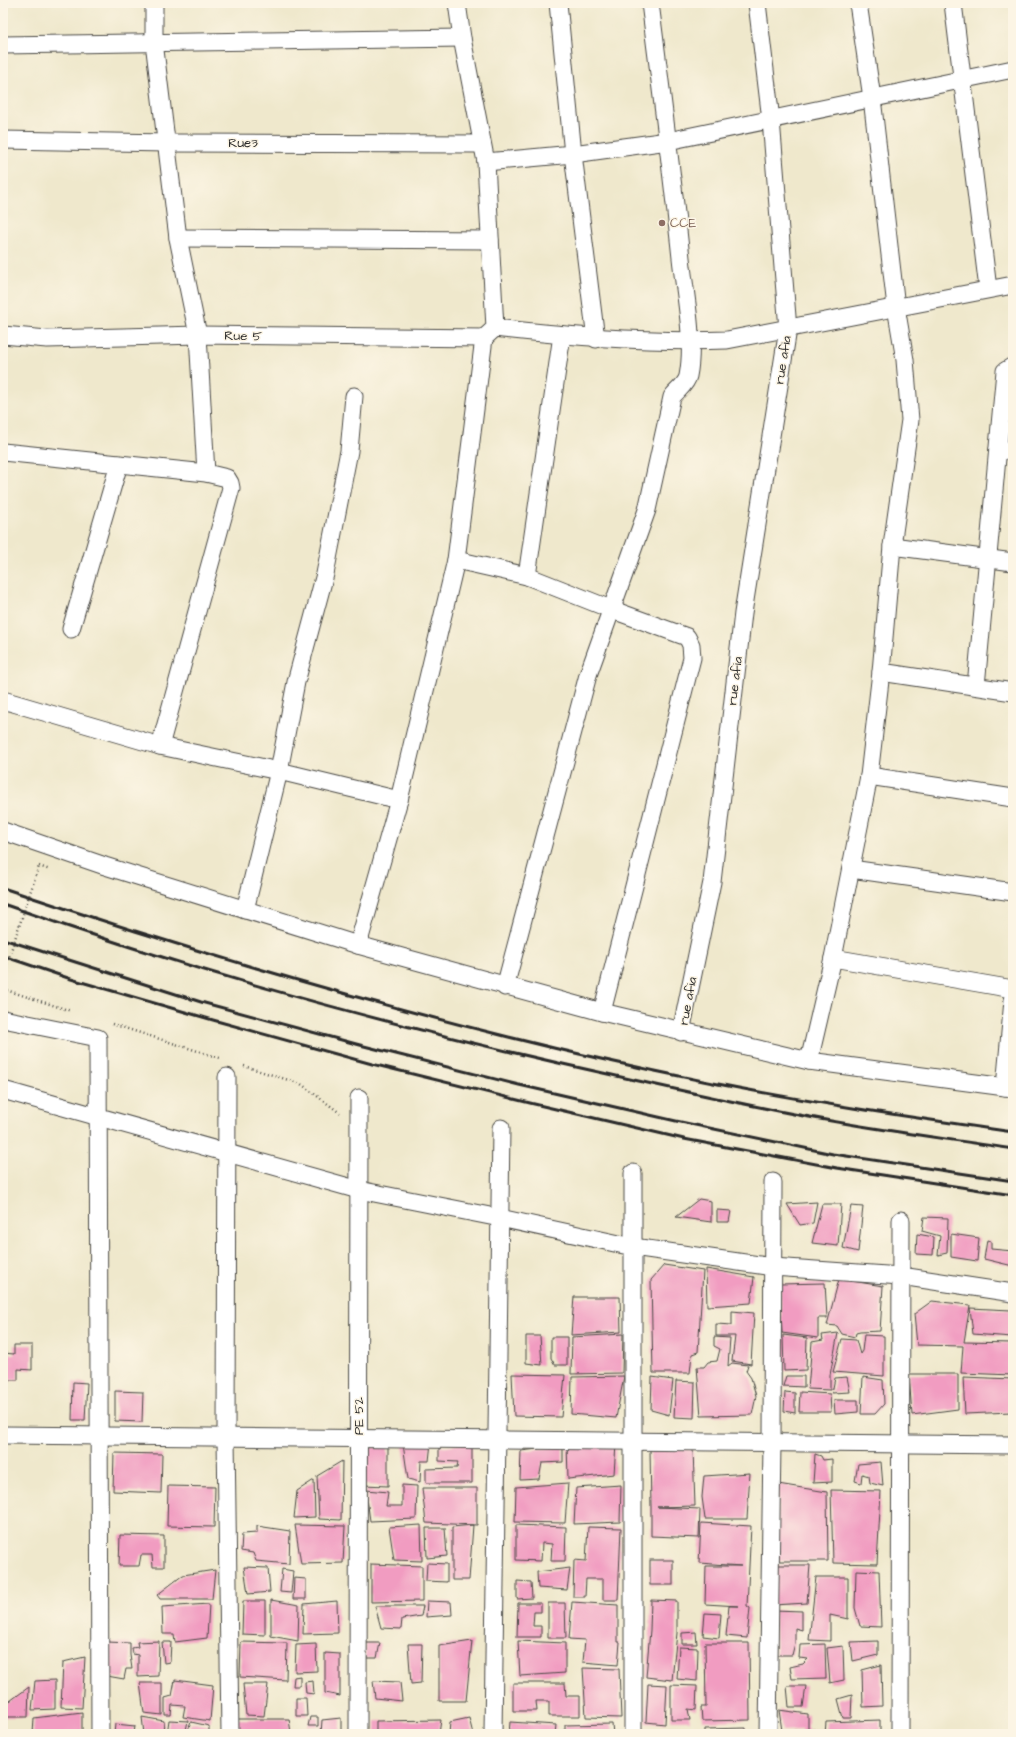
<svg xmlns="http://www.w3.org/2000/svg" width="1016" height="1737" font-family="'Architects Daughter',sans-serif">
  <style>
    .building { fill: #f19cc1 }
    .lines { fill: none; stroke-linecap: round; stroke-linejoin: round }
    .street-casing { stroke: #484743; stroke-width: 19 }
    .path { stroke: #484743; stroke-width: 2.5; stroke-dasharray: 1 3; stroke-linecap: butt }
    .street { stroke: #fff; stroke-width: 17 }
    .rail { stroke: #2b2b2b; stroke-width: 3 }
    .path-bridge { stroke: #484743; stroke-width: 2.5; stroke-dasharray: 1 3; stroke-linecap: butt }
    .education-dot { fill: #8d6e63; stroke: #fcf5e5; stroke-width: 1.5 }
    .labels { text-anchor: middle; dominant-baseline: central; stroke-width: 3; stroke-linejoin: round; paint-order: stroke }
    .street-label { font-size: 13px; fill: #2b2b2b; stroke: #fcf5e5 }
    .education-label { font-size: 13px; fill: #785e54; stroke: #fcf5e5; text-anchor: start }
  </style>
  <rect width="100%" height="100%" fill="#fcf5e5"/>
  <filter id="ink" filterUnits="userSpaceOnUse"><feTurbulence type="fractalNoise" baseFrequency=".025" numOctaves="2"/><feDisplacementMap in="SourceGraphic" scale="8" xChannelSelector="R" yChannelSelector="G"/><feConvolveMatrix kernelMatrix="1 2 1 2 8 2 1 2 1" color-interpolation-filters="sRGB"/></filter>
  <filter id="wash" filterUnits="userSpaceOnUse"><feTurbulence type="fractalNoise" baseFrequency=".012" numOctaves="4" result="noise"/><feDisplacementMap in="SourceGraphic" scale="16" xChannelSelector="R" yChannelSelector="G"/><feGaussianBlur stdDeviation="0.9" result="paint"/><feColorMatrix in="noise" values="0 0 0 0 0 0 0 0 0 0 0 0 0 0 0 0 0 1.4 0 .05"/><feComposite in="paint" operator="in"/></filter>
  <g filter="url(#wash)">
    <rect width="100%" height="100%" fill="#efe8cc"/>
    <g id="blocks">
      <g class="building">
        <path d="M699 1199 711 1201V1222L676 1217Z"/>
        <path d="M817 1202 813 1223 800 1225 787 1204Z"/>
        <path d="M822 1204H841L838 1246 812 1243Z"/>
        <path d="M851 1206 863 1207 858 1252 843 1248Z"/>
        <path d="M717 1210 731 1211 729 1222H717Z"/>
        <path d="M924 1217 948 1218 947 1253 938 1255 940 1236 922 1231Z"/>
        <path d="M917 1234 934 1237 933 1255 916 1254Z"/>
        <path d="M951 1234 979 1238 977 1261 951 1257Z"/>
        <path d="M987 1240 991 1241V1249L1013 1251V1266L984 1259Z"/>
        <path d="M664 1265 703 1271 698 1352 692 1354 690 1373H653L651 1280Z"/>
        <path d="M706 1269 754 1277 751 1303 707 1306Z"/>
        <path d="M839 1279 883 1286 880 1331 860 1332 856 1333 855 1337 842 1334 837 1326 827 1325Z"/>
        <path d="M825 1283 827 1318H818V1338L782 1333 780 1284Z"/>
        <path d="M574 1297H620L621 1332 571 1335Z"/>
        <path d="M932 1301 970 1305 964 1342 1013 1343V1375L961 1373 963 1346 917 1345 914 1314Z"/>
        <path d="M970 1308 1011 1310 1012 1337 973 1334Z"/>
        <path d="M732 1311 754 1313 751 1364 732 1361 735 1336H716V1324L732 1325Z"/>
        <path d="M838 1333 830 1375V1390L808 1389 812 1342 823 1340 822 1335Z"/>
        <path d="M623 1334 622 1373 571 1374 572 1337Z"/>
        <path d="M783 1335 807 1338 806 1370 784 1371Z"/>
        <path d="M864 1335 884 1336V1376L833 1372 842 1339 856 1340 860 1354 862 1351Z"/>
        <path d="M526 1336H540L542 1365 526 1363Z"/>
        <path d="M551 1337H567V1365H555L551 1358Z"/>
        <path d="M714 1337 730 1338 728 1366 732 1363 748 1365 746 1371 751 1378 756 1396 752 1415 701 1416 697 1367H704L708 1362 717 1361 720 1349 714 1346Z"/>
        <path d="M14 1345H32V1370L18 1369V1380H3V1353L14 1354Z"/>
        <path d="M512 1374 565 1375 561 1417 514 1416Z"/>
        <path d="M909 1374H958V1409L912 1415Z"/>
        <path d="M624 1376 616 1418 571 1414 572 1377Z"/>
        <path d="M786 1376H804V1387L783 1386Z"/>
        <path d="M652 1377 673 1380 669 1415 651 1410Z"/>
        <path d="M847 1377 850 1392 832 1393 835 1378Z"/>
        <path d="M863 1377 883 1380 884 1404 875 1414H861Z"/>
        <path d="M963 1377 1013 1379 1011 1412 965 1414Z"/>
        <path d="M676 1381 695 1382 694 1418 674 1417Z"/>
        <path d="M73 1382 87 1383 85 1420H72Z"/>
        <path d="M115 1391 143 1392 142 1422 115 1421Z"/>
        <path d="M785 1392 795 1393V1413L784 1411Z"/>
        <path d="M800 1392 830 1394 831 1412H799Z"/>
        <path d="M834 1400H858V1412L835 1414Z"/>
        <path d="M472 1442V1483H426V1469L457 1468 458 1462 439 1461V1447Z"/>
        <path d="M431 1443 429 1461H421L420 1482 408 1479 403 1444Z"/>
        <path d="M567 1443 616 1444 614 1474 568 1479Z"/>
        <path d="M388 1446V1486L363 1485 364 1448Z"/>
        <path d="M563 1446V1462L542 1463 539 1479 520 1480 521 1451Z"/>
        <path d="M693 1449 695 1506 657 1507 700 1509 699 1538 651 1536V1507L650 1450Z"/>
        <path d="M114 1453 162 1454 161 1493 113 1491Z"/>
        <path d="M815 1454 821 1456 823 1460 832 1459V1482L813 1483Z"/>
        <path d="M342 1461 341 1520 319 1519 317 1476Z"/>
        <path d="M881 1462 883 1486 870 1483 869 1476 862 1474 861 1483 855 1481 858 1464Z"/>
        <path d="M750 1473 747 1519H705L702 1497 704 1476Z"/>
        <path d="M314 1480 315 1517 294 1518 297 1491Z"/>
        <path d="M568 1483 565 1523 515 1522 516 1487Z"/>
        <path d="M778 1484 827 1492 828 1561H777Z"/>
        <path d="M402 1485 417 1486 416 1519 370 1521 366 1490 388 1492 386 1506H402Z"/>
        <path d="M621 1485 620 1522 574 1524 576 1488Z"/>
        <path d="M168 1486 215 1487 214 1527 167 1526Z"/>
        <path d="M422 1488H477V1525L426 1523Z"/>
        <path d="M831 1490 881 1491 877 1564 833 1563Z"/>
        <path d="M701 1523 751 1526 747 1606 750 1608 747 1638 726 1636 729 1606H739L705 1604 706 1566H741L699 1563Z"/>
        <path d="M295 1525 345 1526 343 1563 301 1564Z"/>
        <path d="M421 1525 422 1561 394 1560 389 1527Z"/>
        <path d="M473 1525 469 1580H452V1527Z"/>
        <path d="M516 1525 566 1527 565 1561H551L552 1544 542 1543 541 1561 516 1560Z"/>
        <path d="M257 1526 290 1531 289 1564 256 1561 253 1553 241 1551 242 1534 257 1533Z"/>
        <path d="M588 1527 621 1528 618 1600H603V1579H586L585 1597H573L574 1560 586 1561Z"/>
        <path d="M426 1528H445L447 1556 427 1558Z"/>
        <path d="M120 1535 164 1536V1567H153L152 1555H141L139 1566H119Z"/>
        <rect x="650" y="1560" width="23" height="25"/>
        <path d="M427 1563 447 1564V1582L426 1581Z"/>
        <path d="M371 1564 422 1566V1601L371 1602Z"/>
        <path d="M775 1565H810L807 1603 773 1605Z"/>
        <path d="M244 1567 268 1568 270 1592 248 1594Z"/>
        <path d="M570 1568 567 1590 538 1588 537 1572Z"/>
        <path d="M282 1569 293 1571 291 1593 280 1592Z"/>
        <path d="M215 1570 212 1599H160L157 1595 183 1575Z"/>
        <path d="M856 1570 879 1571 881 1627 860 1626 855 1608Z"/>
        <path d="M816 1577H848V1619L830 1615V1641L809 1640Z"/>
        <path d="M294 1578 306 1579V1599H293Z"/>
        <path d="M517 1581 531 1582 532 1598 517 1599Z"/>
        <path d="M271 1600 299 1605 298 1641 271 1636Z"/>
        <path d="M651 1600 677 1601V1633L672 1680 646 1677 650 1630Z"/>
        <path d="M243 1601H265V1635L242 1634Z"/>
        <path d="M337 1601 338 1633 303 1634 304 1604Z"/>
        <path d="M427 1601 451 1602 452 1615 426 1617Z"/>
        <path d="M572 1602 618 1605V1642H620L618 1665 583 1662 585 1640 569 1639Z"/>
        <path d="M518 1603H541V1612H534L533 1626H541V1637H517Z"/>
        <path d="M548 1603H565L566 1638H548Z"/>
        <path d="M209 1604 207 1638 175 1642 174 1634H163L162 1607Z"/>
        <path d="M375 1606H423L421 1616 402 1619 401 1629 381 1628Z"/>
        <path d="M774 1610 802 1611V1630L795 1628V1643L792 1655H776Z"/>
        <path d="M705 1613 721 1614 719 1638 703 1636Z"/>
        <path d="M696 1632 697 1644H682V1633Z"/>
        <path d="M159 1641 158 1676 138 1677V1655L133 1654 132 1648 138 1647 137 1642Z"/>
        <path d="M472 1641 466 1701H439V1646Z"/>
        <path d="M518 1641 565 1643V1673L520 1676Z"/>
        <path d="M878 1641V1655L853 1661 851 1642Z"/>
        <path d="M107 1642 130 1643V1655L132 1669H126L124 1679 107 1676Z"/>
        <path d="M162 1642H171L170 1662 164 1663Z"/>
        <path d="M241 1642 287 1643 286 1680 240 1677Z"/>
        <path d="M366 1643H380L377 1658H365Z"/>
        <path d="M705 1643H749L750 1720 702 1721 701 1707H706Z"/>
        <path d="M316 1644 317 1671 295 1672 296 1645Z"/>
        <path d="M408 1644H422L421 1683 411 1684Z"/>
        <path d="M825 1644 826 1678 792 1679 790 1667 803 1664 808 1659 799 1658 800 1645Z"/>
        <path d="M843 1646 844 1680 830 1683 827 1648Z"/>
        <path d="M679 1647 698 1648 697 1681 677 1679Z"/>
        <path d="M325 1653 340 1654V1696L325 1693Z"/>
        <path d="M85 1657 82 1708 61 1707 63 1662Z"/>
        <path d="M881 1665 882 1706 863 1707 862 1670Z"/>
        <path d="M583 1668 619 1669 621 1718 586 1717Z"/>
        <path d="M300 1676V1686H293L294 1677Z"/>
        <path d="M55 1680V1709L32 1710 35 1681Z"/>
        <path d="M175 1680 213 1685 210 1721 183 1717 185 1706 172 1705 171 1715H165V1698L172 1696Z"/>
        <path d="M313 1681 314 1694 306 1693 305 1682Z"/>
        <path d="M373 1681 400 1682 402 1701 375 1698Z"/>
        <path d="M140 1683H162V1715L144 1713Z"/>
        <path d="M513 1683H565L566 1696H580V1716H549V1701H536L537 1711H513Z"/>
        <path d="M243 1684H268L264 1716 246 1715Z"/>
        <path d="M648 1684 667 1685 665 1724 646 1722Z"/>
        <path d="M671 1685 697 1686 696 1710 688 1709 690 1720H671Z"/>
        <path d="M787 1686H806L803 1707H789Z"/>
        <path d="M29 1687 28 1717H3V1706Z"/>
        <path d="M852 1695 851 1718H843L838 1699Z"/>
        <path d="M296 1698H306L307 1716H296Z"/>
        <path d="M779 1710 808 1714V1734H802L801 1730 782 1731Z"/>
        <path d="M82 1712V1734H33L34 1718Z"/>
        <path d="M142 1717 164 1721 163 1734H144Z"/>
        <path d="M310 1717H318V1726H308Z"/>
        <path d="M341 1718V1734H321L322 1720Z"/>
        <path d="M469 1718 473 1734H449L450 1722Z"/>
        <path d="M236 1719H289L291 1733 237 1734Z"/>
        <path d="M169 1720 188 1721 186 1730 167 1734Z"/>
        <path d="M441 1720 439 1734H376V1721Z"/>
        <path d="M880 1720V1734H825L826 1722Z"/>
        <path d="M191 1722 209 1726V1734H187Z"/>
        <path d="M510 1722 556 1725 555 1734H509Z"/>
        <path d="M115 1724 135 1726 134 1734H114Z"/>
        <path d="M612 1724 613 1734H565V1725Z"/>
        <path d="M746 1728V1734H705V1729Z"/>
        <path d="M813 1729 824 1732V1734H813Z"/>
      </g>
    </g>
  </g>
  <g filter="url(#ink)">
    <use href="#blocks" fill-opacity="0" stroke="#484743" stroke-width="1"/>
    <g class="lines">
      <g class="street-casing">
        <g id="street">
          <path d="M154 3V42L178 238 198 335 206 473"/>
          <path d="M558 3 573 154 596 339"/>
          <path d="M953 3 988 289"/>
          <path d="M3 45 462 38"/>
          <path d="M3 140 167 143 482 144"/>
          <path d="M486 162 573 154 668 141 1013 69"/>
          <path d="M178 238 490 240"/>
          <path d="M495 328C573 337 650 343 727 340L1013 285"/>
          <path d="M3 335 47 339 198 335 484 338"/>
          <path d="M998 449 1013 451"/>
          <path d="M3 452 206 473 227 478 230 483 231 488 160 746"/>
          <path d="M892 546 1013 562"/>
          <path d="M456 560 527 576 613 610 687 637 691 645 692 658 602 1012"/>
          <path d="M527 576 562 335"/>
          <path d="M71 629 119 464"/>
          <path d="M881 672 1013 692"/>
          <path d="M976 686 1005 371 1013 366"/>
          <path d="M3 700 160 746 279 771 399 800"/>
          <path d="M869 776 1013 798"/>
          <path d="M3 831 105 866 358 945 602 1012 809 1061 1013 1088"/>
          <path d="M851 869 1013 892"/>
          <path d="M245 910 279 771 296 682 325 574 349 451 354 396"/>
          <path d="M358 945 399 800 456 560 484 338 495 328 486 162 462 38 457 3"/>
          <path d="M833 958 1013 989"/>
          <path d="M505 987 588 675 647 510 672 397C677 390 686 385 688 376 695 340 685 295 681 258 672 173 661 88 650 3"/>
          <path d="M3 1019 98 1038 100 1734"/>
          <path d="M681 1032 712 882 743 613 788 329 771 120 757 3"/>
          <path d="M809 1061 833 958 869 776 881 672 892 546 910 420 905 360 896 307 872 98 858 3"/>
          <path d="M227 1077 226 1437 230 1734"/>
          <path d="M1005 1087 1013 1000"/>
          <path d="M3 1090 359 1190 500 1218 633 1247 773 1267 901 1276 1013 1293"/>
          <path d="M3 1435 1013 1445"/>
          <path d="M358 1734 359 1098"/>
          <path d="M493 1734 501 1128"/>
          <path d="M633 1734V1173"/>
          <path d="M768 1734 772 1443 773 1182"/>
          <path d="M900 1734 901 1220"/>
        </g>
      </g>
      <g class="path">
        <path d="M39 866 50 870"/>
        <path d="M3 989 71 1011"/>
        <path d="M112 1024 220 1058"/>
        <path d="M244 1066 301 1084 340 1113"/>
      </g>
      <use href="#street" class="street"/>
      <g class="rail">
        <path d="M3 888C233 965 466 1033 703 1081 806 1102 910 1117 1013 1132"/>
        <path d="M3 904C202 975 406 1030 612 1075 687 1092 762 1109 837 1122 895 1132 954 1140 1013 1149"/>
        <path d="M3 939 201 1002 360 1045 519 1085 676 1121 833 1154 1013 1181"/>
        <path d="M3 956 71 979 213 1020 372 1064 530 1103 684 1139 837 1168 1013 1195"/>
      </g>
      <path class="path-bridge" d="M3 975 39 866"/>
    </g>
  </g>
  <circle class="education-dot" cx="662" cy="223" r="4"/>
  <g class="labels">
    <g class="street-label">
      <text x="243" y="143">Rue3</text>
      <text transform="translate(243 336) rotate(1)">Rue 5</text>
      <text transform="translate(783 360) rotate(-81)">rue afia</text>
      <text transform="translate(735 681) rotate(-83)">rue afia</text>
      <text transform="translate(688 1001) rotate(-79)">rue afia</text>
      <text transform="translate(359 1416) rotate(-90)">PE 52</text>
    </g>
    <g class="education-label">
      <text x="670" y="223">CCE</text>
    </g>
  </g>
  <rect width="1016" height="1737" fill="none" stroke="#fcf5e5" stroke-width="16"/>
</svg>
